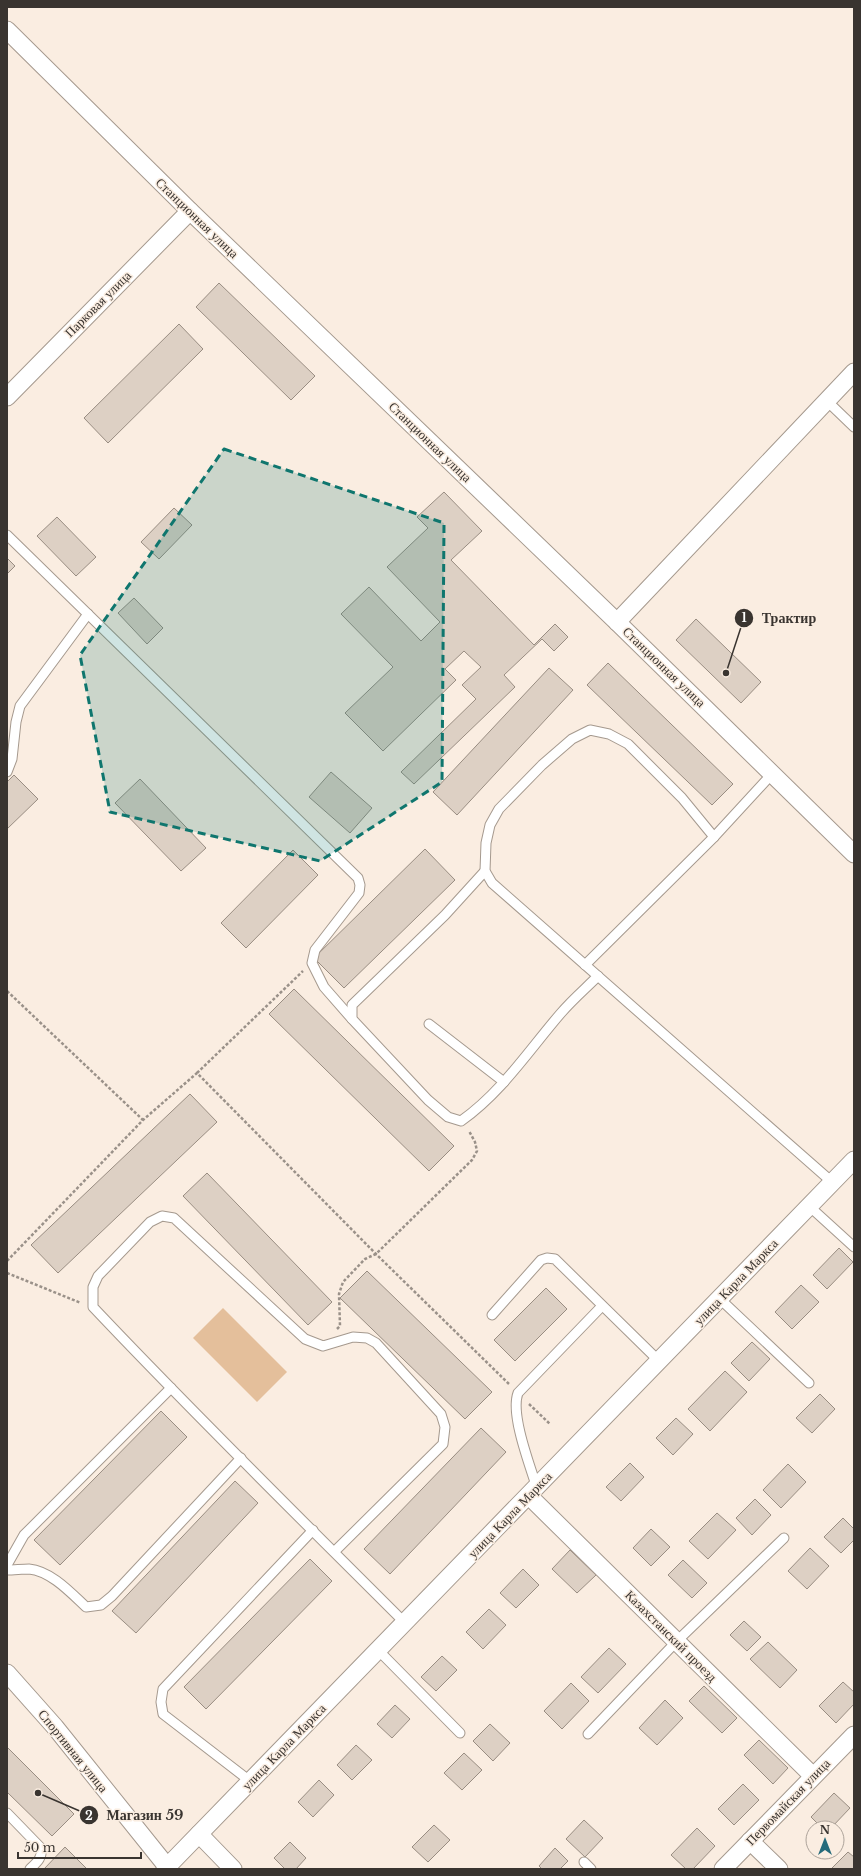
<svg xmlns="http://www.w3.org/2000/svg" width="861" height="1876" font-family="'Libre Baskerville',serif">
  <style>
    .green { fill: #e4bf9b }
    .building { fill: #ddd0c4; stroke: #998d82 }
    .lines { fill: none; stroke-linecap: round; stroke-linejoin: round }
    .lane-casing { stroke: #a5998e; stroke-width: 11 }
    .street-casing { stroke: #a5998e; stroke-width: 19 }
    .path { stroke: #9a9189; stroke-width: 2.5; stroke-dasharray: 3 2; stroke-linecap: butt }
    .lane { stroke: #fff; stroke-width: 9 }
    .street { stroke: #fff; stroke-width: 17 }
    .marked { fill: #0f766e; fill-opacity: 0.2; stroke: #0f766e; stroke-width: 3; stroke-dasharray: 8 5; stroke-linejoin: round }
    .labels { text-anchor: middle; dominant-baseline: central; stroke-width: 3; stroke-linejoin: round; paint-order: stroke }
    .street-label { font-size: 13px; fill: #393430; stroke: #faede1 }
    .leader { fill: none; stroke: #393430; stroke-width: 1.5 }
    .callout-dot { fill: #393430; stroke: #faede1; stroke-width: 1.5 }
    .mark-label { font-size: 12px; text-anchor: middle; font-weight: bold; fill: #fff }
    .callout-label { font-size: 14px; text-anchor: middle; font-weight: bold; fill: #393430; stroke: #faede1; stroke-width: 3; stroke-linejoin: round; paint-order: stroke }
  </style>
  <rect width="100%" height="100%" fill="#faede1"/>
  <path class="green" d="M223 1308 287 1372 257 1402 193 1338Z"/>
  <g class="building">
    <path d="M219 283 315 376 291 400 196 307Z"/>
    <path d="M179 324 203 349 108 443 84 418Z"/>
    <path d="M444 492 482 531 451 560 534 645 555 624 568 637 554 651 542 639 504 675 515 687 414 784 401 772 476 699 462 685 481 667 464 651 445 669 456 680 383 751 345 713 393 667 341 614 369 587 421 641 440 622 387 567 428 528 417 517Z"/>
    <path d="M174 508 192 525 159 559 141 542Z"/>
    <path d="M57 517 96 557 76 576 37 536Z"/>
    <path d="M7 558 15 566 7 574Z"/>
    <path d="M134 598 163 628 147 644 118 613Z"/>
    <path d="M696 619 761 682 741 703 676 640Z"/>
    <path d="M608 663 733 784 712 805 587 685Z"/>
    <path d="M549 668 573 690 457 815 433 792Z"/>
    <path d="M331 772 372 808 350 833 309 797Z"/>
    <path d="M14 775 38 799 7 829V782Z"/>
    <path d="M140 779 206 848 181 871 115 803Z"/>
    <path d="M425 849 455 880 344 988 314 958Z"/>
    <path d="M293 850 318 875 246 948 221 923Z"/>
    <path d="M294 989 454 1146 429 1171 269 1014Z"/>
    <path d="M190 1094 217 1122 58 1273 31 1245Z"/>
    <path d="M207 1173 332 1302 308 1325 183 1196Z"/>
    <path d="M839 1248 853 1262 827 1289 813 1275Z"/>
    <path d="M367 1271 492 1392 465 1419 340 1298Z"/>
    <path d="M801 1285 819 1302 792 1329 775 1312Z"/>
    <path d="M546 1288 567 1309 515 1361 494 1340Z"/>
    <path d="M752 1342 770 1359 749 1381 731 1363Z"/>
    <path d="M725 1371 747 1392 710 1431 688 1409Z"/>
    <path d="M820 1394 835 1409 812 1433 796 1418Z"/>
    <path d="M161 1411 187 1437 60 1565 34 1540Z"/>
    <path d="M676 1418 693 1434 673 1455 656 1438Z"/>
    <path d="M481 1428 506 1452 390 1574 364 1549Z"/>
    <path d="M630 1463 644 1477 621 1501 606 1487Z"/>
    <path d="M788 1464 806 1482 781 1508 763 1490Z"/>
    <path d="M235 1481 258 1503 136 1633 112 1611Z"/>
    <path d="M755 1499 771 1515 752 1535 736 1518Z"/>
    <path d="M717 1513 736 1530 708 1559 689 1541Z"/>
    <path d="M843 1518 854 1529V1540L841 1553 824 1537Z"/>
    <path d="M651 1529 670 1547 651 1566 633 1548Z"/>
    <path d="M810 1548 829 1566 807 1589 788 1571Z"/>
    <path d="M570 1550 596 1575 577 1593 552 1569Z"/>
    <path d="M310 1559 332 1581 206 1709 184 1687Z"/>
    <path d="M683 1560 707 1583 692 1598 668 1575Z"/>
    <path d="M523 1569 539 1585 516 1608 500 1593Z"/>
    <path d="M489 1609 506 1625 483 1649 466 1632Z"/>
    <path d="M744 1621 761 1637 747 1651 730 1635Z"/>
    <path d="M768 1642 797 1670 780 1688 750 1659Z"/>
    <path d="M609 1648 626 1664 598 1693 581 1677Z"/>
    <path d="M442 1656 457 1670 436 1691 421 1677Z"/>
    <path d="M843 1682 854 1692V1704L836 1723 819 1706Z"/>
    <path d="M571 1683 589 1701 562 1729 544 1711Z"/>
    <path d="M704 1686 737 1718 722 1733 689 1701Z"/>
    <path d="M665 1700 683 1718 657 1745 639 1728Z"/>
    <path d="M395 1705 410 1719 392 1738 377 1724Z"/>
    <path d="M490 1724 510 1743 493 1761 473 1741Z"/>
    <path d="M759 1740 788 1768 773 1784 744 1755Z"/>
    <path d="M356 1745 372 1760 352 1780 337 1765Z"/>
    <path d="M7 1747 74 1814 52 1836 7 1792Z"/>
    <path d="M464 1753 482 1770 462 1790 444 1773Z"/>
    <path d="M319 1780 334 1795 313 1817 298 1802Z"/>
    <path d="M743 1784 759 1800 734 1825 718 1809Z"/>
    <path d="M834 1793 850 1808 831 1828H822L811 1817Z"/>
    <path d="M584 1820 603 1838 585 1857 566 1839Z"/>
    <path d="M434 1825 450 1840 428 1862 412 1847Z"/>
    <path d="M697 1828 715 1846 693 1869H686L671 1855Z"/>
    <path d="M290 1842 306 1858 296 1869H285L274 1858Z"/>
    <path d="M65 1847 87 1869H44Z"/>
    <path d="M555 1848 568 1861 560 1869H542L539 1866Z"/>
    <path d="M848 1852 854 1857V1869H831Z"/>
  </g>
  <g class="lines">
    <g class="lane-casing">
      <g id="lane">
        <path d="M827 401 854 427"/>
        <path d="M7 535 358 878 360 885 359 893 315 950 312 963 324 987 352 1019"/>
        <path d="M7 772 12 759 16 722 20 706 88 614"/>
        <path d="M714 837 682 798 628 744 609 734 590 730 572 739 542 765 499 809 490 825 486 843 485 871 492 883 832 1182"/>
        <path d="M485 871 445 915 352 1005V1019L428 1100 448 1117 461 1121C502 1092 529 1050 561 1013 572 1000 586 988 598 976"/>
        <path d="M585 965 714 837 772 774"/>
        <path d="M429 1024 504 1082"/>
        <path d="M809 1206 854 1247"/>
        <path d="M720 1299 809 1383"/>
        <path d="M492 1315 541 1260 547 1258 555 1259 659 1361"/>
        <path d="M537 1488C530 1466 510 1414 518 1393L602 1306"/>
        <path d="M334 1552 443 1444 445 1427 441 1414 376 1343 367 1338 353 1337 323 1346 305 1339 174 1218 162 1216 150 1222 98 1276 93 1287V1307C194 1414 300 1518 404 1622"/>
        <path d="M7 1565 24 1535 171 1388"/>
        <path d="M7 1570C14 1570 22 1569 29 1569 51 1571 71 1593 86 1607L101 1605 112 1596 241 1458"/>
        <path d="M378 1650 460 1733"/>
        <path d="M588 1734 677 1641 784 1538"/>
        <path d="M250 1781 163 1714 161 1702 163 1689 313 1530"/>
        <path d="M7 1813 41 1848C43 1858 36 1863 30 1869"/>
        <path d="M584 1862 591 1869"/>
      </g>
    </g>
    <g class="street-casing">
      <g id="street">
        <path d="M7 30 190 211 617 622 854 854"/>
        <path d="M7 397 190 211"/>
        <path d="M617 622 854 372"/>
        <path d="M529 1496 813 1776"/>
        <path d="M7 1673 55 1727 169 1869"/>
        <path d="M199 1834 233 1869"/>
        <path d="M750 1841 779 1869"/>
        <path d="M165 1869 854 1160"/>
        <path d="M723 1869 854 1735"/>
      </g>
    </g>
    <g class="path">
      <path d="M7 991 143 1120"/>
      <path d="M197 1073 303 971"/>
      <path d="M7 1261 143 1120 197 1073 376 1254 510 1385"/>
      <path d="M7 1273 81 1303"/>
      <path d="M337 1329 340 1326 339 1294 343 1282 365 1259 376 1254 472 1160 477 1151 475 1142 469 1131"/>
      <path d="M529 1404 550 1424"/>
    </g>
    <use href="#lane" class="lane"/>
    <use href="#street" class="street"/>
  </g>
  <path class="marked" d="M224 449 444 523 442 782 320 861 110 812 80 655Z"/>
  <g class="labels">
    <g class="street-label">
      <text transform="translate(197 218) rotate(44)">Станционная улица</text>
      <text transform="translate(98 304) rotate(-45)">Парковая улица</text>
      <text transform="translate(430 442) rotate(44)">Станционная улица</text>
      <text transform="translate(664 667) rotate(44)">Станционная улица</text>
      <text transform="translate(736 1282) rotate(-46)">улица Карла Маркса</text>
      <text transform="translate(510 1515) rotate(-46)">улица Карла Маркса</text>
      <text transform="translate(671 1636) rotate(45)">Казахстанский проезд</text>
      <text transform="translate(284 1747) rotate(-46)">улица Карла Маркса</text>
      <text transform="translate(73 1751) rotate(51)">Спортивная улица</text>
      <text transform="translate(788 1802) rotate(-46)">Первомайская улица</text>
    </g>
  </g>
  <path class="leader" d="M726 673L744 618M38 1793L89 1815"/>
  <g class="callout-dot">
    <circle cx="726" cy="673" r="4"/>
    <circle cx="38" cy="1793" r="4"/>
    <circle cx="744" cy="618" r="10"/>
    <circle cx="89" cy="1815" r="10"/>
  </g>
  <g class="mark-label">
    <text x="744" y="622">1</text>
    <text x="89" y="1820">2</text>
  </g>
  <g class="callout-label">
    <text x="789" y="623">Трактир</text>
    <text x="145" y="1820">Магазин 59</text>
  </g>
  <rect width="861" height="1876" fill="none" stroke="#393430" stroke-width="16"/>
  <g transform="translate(825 1840)"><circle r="19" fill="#faede1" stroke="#ada39a"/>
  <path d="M0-3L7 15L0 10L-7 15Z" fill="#256a7a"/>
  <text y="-6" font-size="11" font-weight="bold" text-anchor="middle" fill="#393430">N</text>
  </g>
  <path d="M18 1852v6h123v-6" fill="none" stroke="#393430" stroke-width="2"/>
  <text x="24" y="1852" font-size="12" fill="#393430" stroke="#faede1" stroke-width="3" paint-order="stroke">50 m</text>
</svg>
